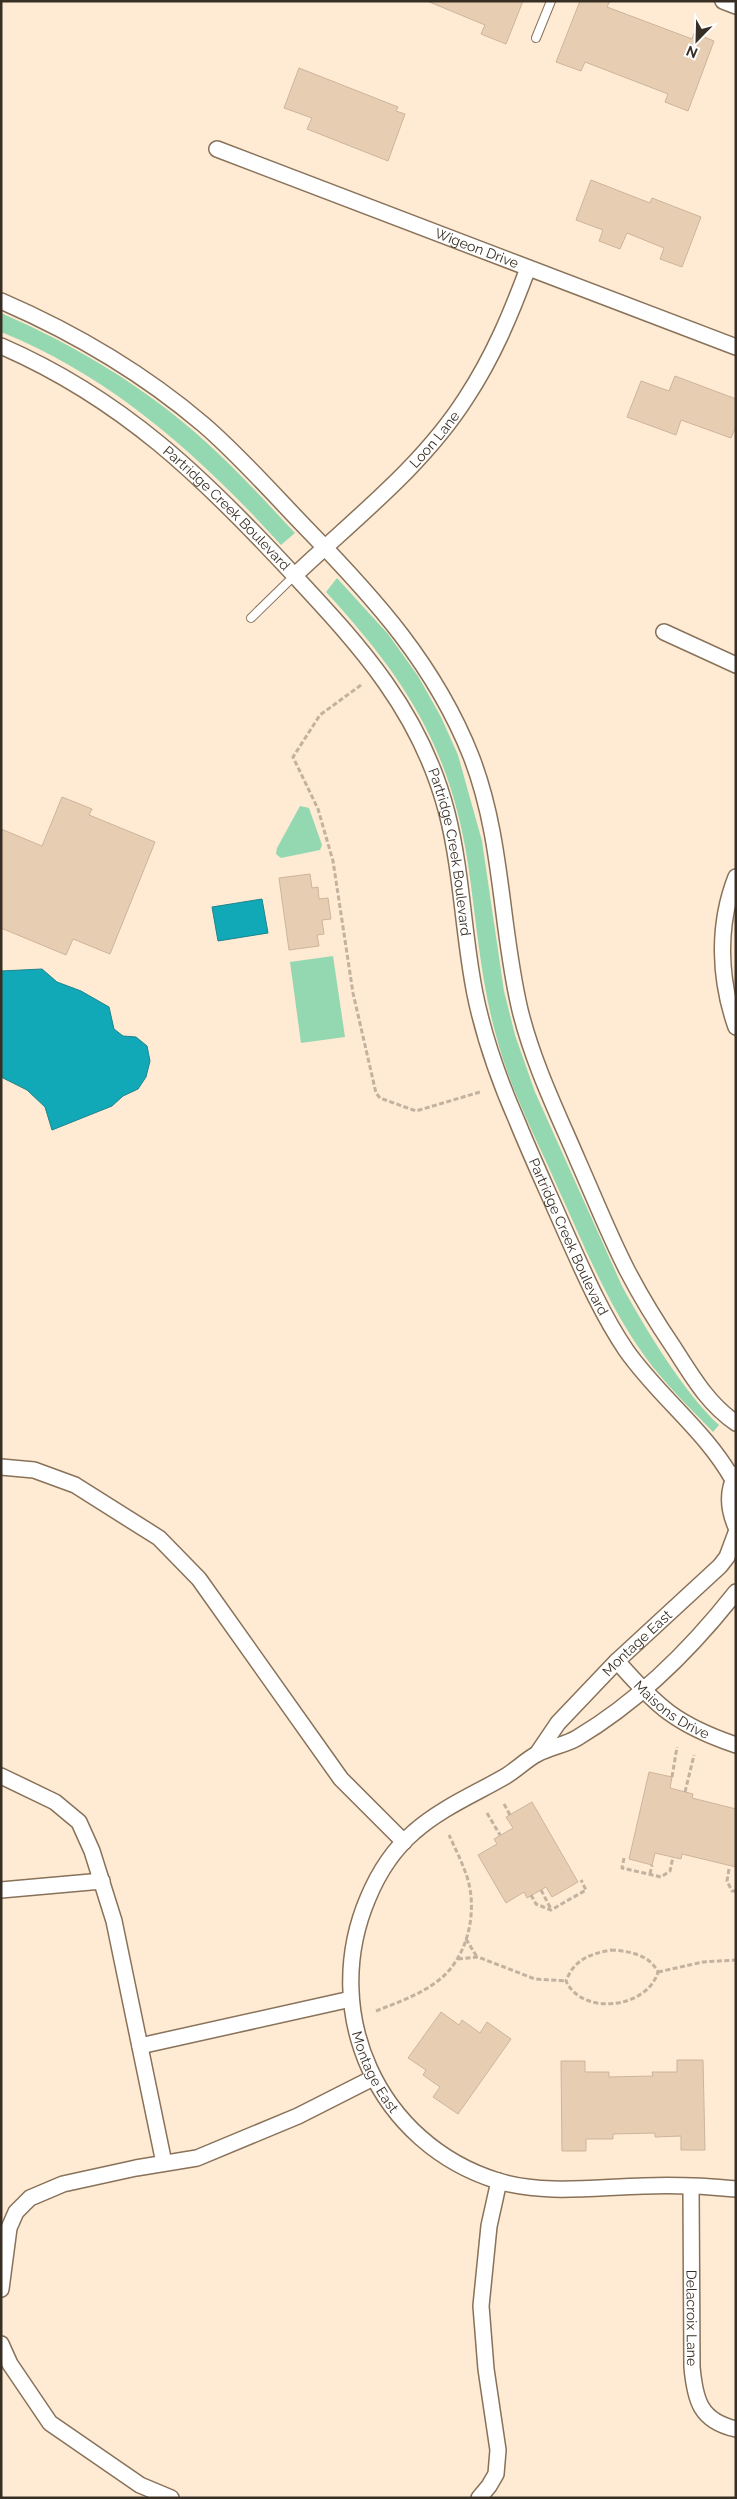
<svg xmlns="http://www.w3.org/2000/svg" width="737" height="2499" font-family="Raleway,sans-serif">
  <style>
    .green { fill: #94d8b2 }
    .water { fill: #11a9b8; stroke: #1d848c }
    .building { fill: #e7ceb3; stroke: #cdb49a }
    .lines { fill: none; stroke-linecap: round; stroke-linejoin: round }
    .lane-casing { stroke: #887259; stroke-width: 10 }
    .street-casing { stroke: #887259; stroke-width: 18 }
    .path { stroke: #c3b29f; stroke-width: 3; stroke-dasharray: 5 2.5; stroke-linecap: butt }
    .lane { stroke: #fff; stroke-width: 8 }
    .street { stroke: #fff; stroke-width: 15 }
    .labels { text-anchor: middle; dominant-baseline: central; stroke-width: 4; stroke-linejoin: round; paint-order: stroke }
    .street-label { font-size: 14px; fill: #382f24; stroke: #fff }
  </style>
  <rect width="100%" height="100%" fill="#ffead4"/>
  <g class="green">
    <path d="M1 313C75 345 147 388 207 443 238 471 266 502 295 533L281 545C202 458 113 377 1 332Z"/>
    <path d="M337 578 388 634 418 676 441 717 458 755 482 841 504 991 515 1035 535 1092 622 1286C645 1328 684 1393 719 1425L713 1432C690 1408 666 1385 646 1358 608 1306 584 1245 557 1186 537 1140 513 1095 499 1046 481 987 477 925 468 864 450 747 405 678 326 592Z"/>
    <path d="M300 806 309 808 322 845 320 850 281 858 276 854 277 848Z"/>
    <path d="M333 956 345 1037 301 1043 290 962Z"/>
  </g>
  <g class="water">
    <path d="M262 899 268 933 218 941 212 907Z"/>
    <path d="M42 969 57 982 81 991 109 1007 114 1029 123 1036 136 1037 147 1046 150 1061 146 1077 138 1089 123 1096 112 1106 52 1130 45 1107 27 1090 1 1077V971Z"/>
  </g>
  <g class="building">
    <path d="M427 1H523L506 44 481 34 485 25Z"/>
    <path d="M580 1H610L607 7 692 39 694 33 714 41 688 111 665 102 668 94 585 62 581 71 556 62Z"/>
    <path d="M299 68 398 107 396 111 405 114 388 161 307 129 312 118 284 108Z"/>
    <path d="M591 180 650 203 652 198 701 217 682 267 660 259 664 248 627 233 620 249 599 241 603 230 576 220Z"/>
    <path d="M675 376 736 399V426L731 438 681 420 676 435 627 417 641 381 669 391Z"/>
    <path d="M62 797 92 809 89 815 155 842 110 954 73 939 66 955 1 928V829L42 846Z"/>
    <path d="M310 874 312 888 318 887 319 899 328 898 331 919 322 920 324 934 317 935 319 946 289 950 279 878Z"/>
    <path d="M649 1772 672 1777 670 1788 693 1794 692 1798 736 1809V1867L682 1854 681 1859 655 1853 652 1865 629 1859Z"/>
    <path d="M532 1802 578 1882 552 1897 546 1887 527 1898 524 1892 506 1903 478 1855 497 1844 494 1839 513 1828 506 1817Z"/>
    <path d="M441 2012 459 2025 462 2020 480 2033 487 2022 511 2039 458 2114 433 2097 440 2087 423 2075 426 2070 408 2058Z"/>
    <path d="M677 2060H703L705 2150H681V2136L655 2137V2133L613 2134V2139H586V2151H562L561 2061H585V2072H609V2077L653 2076 652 2072H677Z"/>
  </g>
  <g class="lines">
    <g class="lane-casing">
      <g id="lane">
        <path d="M536 38 551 1"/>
        <path d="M251 618 294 576"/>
      </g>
    </g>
    <g class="street-casing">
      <g id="street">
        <path d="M723 1 736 6"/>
        <path id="s1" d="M217 149 736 347"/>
        <path d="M1 301C75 333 143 373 204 425 241 457 274 495 308 530 375 599 435 665 471 756 503 838 500 926 520 1010 533 1063 557 1112 578 1161 594 1197 609 1235 627 1270 641 1297 657 1323 674 1348 692 1376 708 1404 736 1423"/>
        <path id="s2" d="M1 346C123 399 204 478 293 574 361 647 421 712 447 813 462 872 463 934 475 994 484 1038 499 1080 517 1121 532 1158 549 1194 565 1231 583 1271 601 1313 626 1350 658 1396 706 1431 733 1480"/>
        <path id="s3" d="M294 576C353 520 422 467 466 398 493 357 511 314 528 268"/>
        <path d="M664 632 736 665"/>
        <path d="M736 877C717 925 719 979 736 1027"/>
        <path d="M1 1467 34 1470 75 1485 159 1538 199 1579 341 1779 404 1842"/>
        <path d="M736 1474C727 1491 728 1509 736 1527"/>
        <path id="s4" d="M736 1592C692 1648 639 1701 577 1738 565 1745 550 1747 537 1754 526 1760 517 1769 506 1776 475 1794 441 1808 414 1832 394 1849 378 1874 368 1898 319 2013 378 2144 498 2181 545 2195 596 2187 644 2186 674 2185 705 2186 736 2189"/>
        <path id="s5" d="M617 1661C657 1707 677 1725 736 1745"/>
        <path id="s6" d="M537 1754 558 1723 617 1661 720 1566 727 1557 736 1533"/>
        <path d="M1 1776 55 1802 79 1822 92 1851 114 1921 164 2163"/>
        <path d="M1 1890 102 1881"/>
        <path d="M140 2046 351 1999"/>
        <path id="s7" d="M691 2187 692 2367C695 2400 700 2421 736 2429"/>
        <path d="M1 2289 9 2228 16 2212 30 2198 63 2184 136 2168 197 2158 298 2116 373 2078"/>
        <path d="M1 2344 10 2364 50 2423 140 2485 171 2498"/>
        <path d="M479 2498 489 2486 496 2474 498 2450 486 2369 481 2306 489 2226 499 2181"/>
      </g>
    </g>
    <g class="path">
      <path d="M361 685 320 715 293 757 318 809 333 861 353 993 376 1093 380 1098 416 1111 480 1092"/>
      <path d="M672 1777 677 1747"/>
      <path d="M685 1792 694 1755"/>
      <path d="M504 1804 510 1815"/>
      <path d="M487 1813 500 1835"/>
      <path d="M624 1858 622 1868 661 1877 670 1871 673 1857"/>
      <path d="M729 1869 727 1881 732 1891H736"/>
      <path d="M650 1874 652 1865"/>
      <path d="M541 1890 551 1909"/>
      <path d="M531 1895 536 1904 551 1910 586 1890 581 1880"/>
      <path d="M466 1939 477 1957"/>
      <path d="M611 1950C628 1951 649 1954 658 1972 647 2009 582 2016 566 1981 574 1960 589 1954 611 1950Z"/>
      <path d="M458 1959 478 1957 535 1979 566 1981"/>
      <path d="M658 1972 703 1962 736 1960"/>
      <path d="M376 2011C396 2003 417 1996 435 1983 466 1962 478 1916 468 1880 463 1864 456 1850 449 1835"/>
    </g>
    <use href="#lane" class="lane"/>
    <use href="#street" class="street"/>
  </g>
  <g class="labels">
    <g class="street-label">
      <text stroke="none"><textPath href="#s1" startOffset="278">Wigeon Drive</textPath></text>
      <text stroke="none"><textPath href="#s3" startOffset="196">Loon Lane</textPath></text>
      <text stroke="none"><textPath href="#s2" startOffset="280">Partridge Creek Boulevard</textPath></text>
      <text stroke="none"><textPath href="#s2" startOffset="700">Partridge Creek Boulevard</textPath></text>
      <text stroke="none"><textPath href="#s2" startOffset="1105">Partridge Creek Boulevard</textPath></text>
      <text stroke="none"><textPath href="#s6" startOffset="150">Montage East</textPath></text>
      <text stroke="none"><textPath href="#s5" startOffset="74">Maisons Drive</textPath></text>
      <text stroke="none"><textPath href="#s4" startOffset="668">Montage East</textPath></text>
      <text stroke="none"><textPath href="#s7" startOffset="131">Delacroix Lane</textPath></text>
    </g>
  </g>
  <rect width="737" height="2499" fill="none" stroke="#382f24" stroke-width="5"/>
  <g transform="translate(697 40) rotate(203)" stroke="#ffffff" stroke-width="4" paint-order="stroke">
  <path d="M0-4L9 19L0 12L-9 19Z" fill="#382f24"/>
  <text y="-8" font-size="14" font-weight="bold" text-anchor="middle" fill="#382f24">N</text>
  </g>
</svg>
